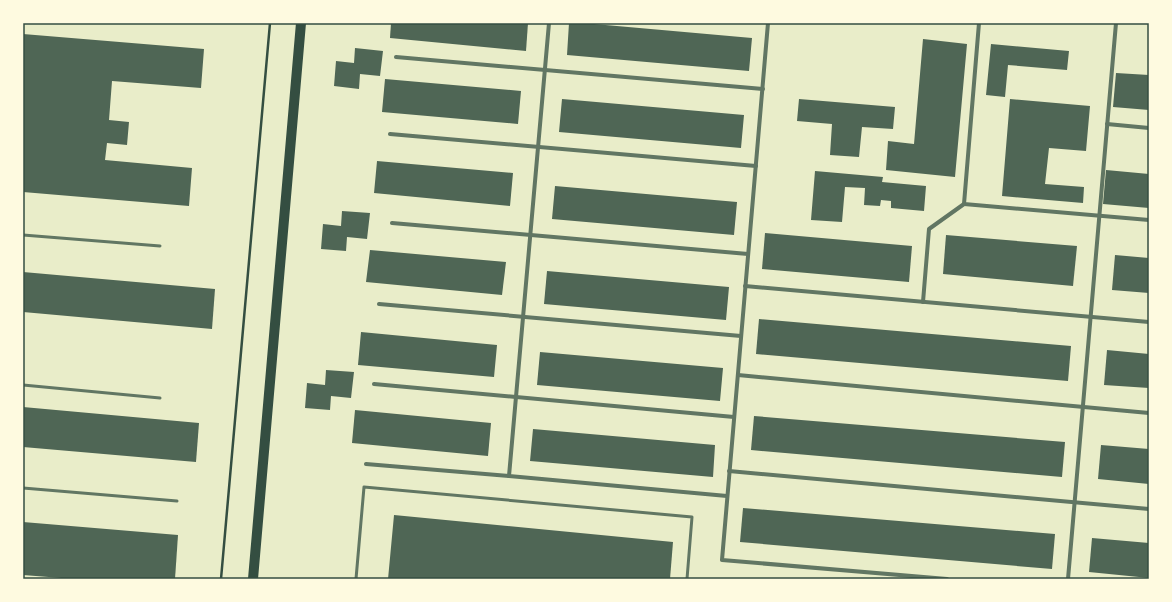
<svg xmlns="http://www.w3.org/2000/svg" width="1172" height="602" font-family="Karla,sans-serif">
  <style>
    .building { fill: #4f6655 }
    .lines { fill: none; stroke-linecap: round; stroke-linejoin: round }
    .path { stroke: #344e41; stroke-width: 2.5 }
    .service { stroke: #617663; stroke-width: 3 }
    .minor { stroke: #617663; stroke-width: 4 }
    .primary { stroke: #344e41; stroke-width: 10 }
    .neatline { fill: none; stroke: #344e41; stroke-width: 1.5 }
  </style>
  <rect width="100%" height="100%" fill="#e9edc9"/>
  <g class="building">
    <path d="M391 23H528L526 51 390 38Z"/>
    <path d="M569 23H583L752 38 749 71 567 55Z"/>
    <path d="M23 34 204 49 201 88 112 81 109 120 129 122 127 145 107 143 105 160 192 168 189 206 23 192Z"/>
    <path d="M923 39 967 44 955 177 886 170 888 141 914 144Z"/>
    <path d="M991 44 1069 51 1067 70 1008 65 1005 97 986 95Z"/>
    <path d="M355 48 383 51 380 76 360 74 359 89 334 86 336 61 354 63Z"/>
    <path d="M1116 73 1149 75V110L1113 107Z"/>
    <path d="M385 79 521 91 518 124 382 112Z"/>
    <path d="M562 99 744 115 741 148 559 132Z"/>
    <path d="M799 99 895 107 893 129 862 127 859 157 830 155 832 124 797 121Z"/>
    <path d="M1010 99 1090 106 1086 151 1049 148 1045 184 1084 187 1083 203 1002 196Z"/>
    <path d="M377 161 513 173 510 206 374 193Z"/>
    <path d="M1106 170 1149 174V208L1103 204Z"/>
    <path d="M815 171 883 177 882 182 926 186 924 211 891 208V201L881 200 880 206 864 205 865 188 845 187 842 222 811 220Z"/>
    <path d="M555 186 737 202 734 235 552 219Z"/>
    <path d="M342 211 370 213 367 239 347 237 346 251 321 249 323 224 341 226Z"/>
    <path d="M765 233 912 246 909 282 762 269Z"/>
    <path d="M946 235 1077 246 1073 286 943 274Z"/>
    <path d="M370 250 506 262 502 295 366 282Z"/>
    <path d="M1115 255 1149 258V293L1112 290Z"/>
    <path d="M547 271 729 287 726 320 544 304Z"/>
    <path d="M23 272 215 289 212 329 23 312Z"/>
    <path d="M759 319 1071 346 1068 381 756 354Z"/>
    <path d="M361 332 497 345 494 377 358 365Z"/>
    <path d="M1107 350 1149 354V388L1104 385Z"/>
    <path d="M540 352 723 368 720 401 537 385Z"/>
    <path d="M326 370 354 372 351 398 331 396 330 410 305 408 307 383 325 385Z"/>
    <path d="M23 407 199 423 196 462 23 447Z"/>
    <path d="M355 410 491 423 488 456 352 443Z"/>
    <path d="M754 416 1065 442 1062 477 751 450Z"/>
    <path d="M533 429 715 445 713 477 530 461Z"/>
    <path d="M1101 445 1149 449V484L1098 479Z"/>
    <path d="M743 508 1055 534 1052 569 740 542Z"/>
    <path d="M394 515 673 542 670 579H388Z"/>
    <path d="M23 522 178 535 175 579H74L23 575Z"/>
    <path d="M1092 538 1149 543V578L1089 572Z"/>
  </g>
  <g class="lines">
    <path class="path" d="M221 579 270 23"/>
    <g class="service">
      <path d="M23 235 160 246"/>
      <path d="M23 385 160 398"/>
      <path d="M23 488 177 501"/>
      <path d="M356 579 364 487 692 517 687 579"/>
    </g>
    <g class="minor">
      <path d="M549 23 509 476 727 496"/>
      <path d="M768 23 722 560 947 579"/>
      <path d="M979 23 964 204 1149 220"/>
      <path d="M396 57 763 89"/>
      <path d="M1107 124 1149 128"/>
      <path d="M390 134 756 166"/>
      <path d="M392 223 748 254"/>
      <path d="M745 286 1149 322"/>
      <path d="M923 302 929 229 964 204"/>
      <path d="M379 304 741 336"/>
      <path d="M738 375 1149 413"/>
      <path d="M374 384 734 417"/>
      <path d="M366 464 509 476"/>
      <path d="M729 471 1149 509"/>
      <path d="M1068 579 1116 23"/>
    </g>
    <path class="primary" d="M253 579 301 23"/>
  </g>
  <rect width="1172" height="602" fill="none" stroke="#fefae0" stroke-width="48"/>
  <rect x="24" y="24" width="1124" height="554" class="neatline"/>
</svg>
